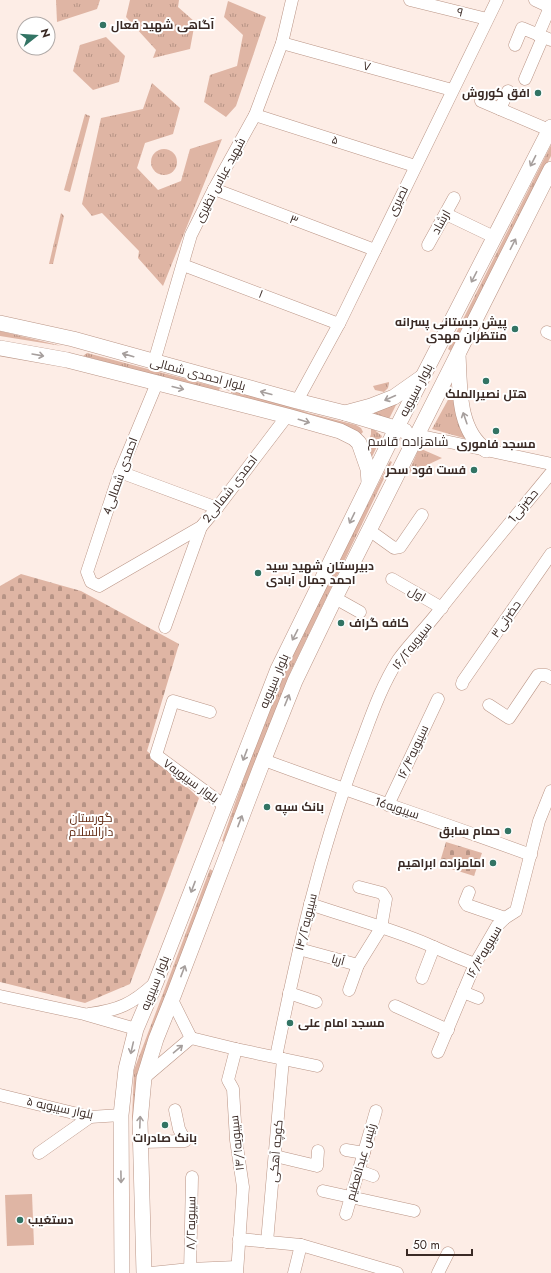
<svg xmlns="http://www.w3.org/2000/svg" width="551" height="1273" font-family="Jost,Cairo,sans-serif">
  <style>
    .grass { fill: url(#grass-tufts) }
    .cemetery { fill: url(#cemetery-stones) }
    .garden { fill: #dfb5a4 }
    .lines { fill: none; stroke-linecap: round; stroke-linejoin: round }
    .minor-casing { stroke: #ba9586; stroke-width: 13 }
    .major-casing { stroke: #ba9586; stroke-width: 16 }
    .minor { stroke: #fff; stroke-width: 12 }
    .major { stroke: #fff; stroke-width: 15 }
    .oneway { stroke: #a69f9d }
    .poi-dot { fill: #327464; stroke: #fff; stroke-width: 1.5 }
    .labels { text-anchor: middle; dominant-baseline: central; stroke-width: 4; stroke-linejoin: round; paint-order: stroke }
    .street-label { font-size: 12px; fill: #3a2a25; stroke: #fff }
    .poi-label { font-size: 12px; font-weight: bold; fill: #3a2a25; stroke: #fff; text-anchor: start }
    .park-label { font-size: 12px; fill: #5f2810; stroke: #fff }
    .neighbourhood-label { font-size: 13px; fill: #3a2a25; stroke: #fff }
  </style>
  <defs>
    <pattern id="grass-tufts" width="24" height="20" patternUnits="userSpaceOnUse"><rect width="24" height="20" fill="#dfb5a4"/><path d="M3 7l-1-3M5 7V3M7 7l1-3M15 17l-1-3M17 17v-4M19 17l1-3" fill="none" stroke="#b69385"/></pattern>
    <pattern id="cemetery-stones" width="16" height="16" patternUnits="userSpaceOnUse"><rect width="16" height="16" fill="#dfb5a4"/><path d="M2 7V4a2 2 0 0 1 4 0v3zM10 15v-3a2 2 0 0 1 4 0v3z" fill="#b69385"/></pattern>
  </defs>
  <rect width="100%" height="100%" fill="#fdede6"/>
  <g class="grass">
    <path d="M56 0H100L97 9 57 22Z"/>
    <path d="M130 0H179L178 7 195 22 190 49 153 58 156 50 126 17Z"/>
    <path d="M228 1 266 17 236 106 226 117 204 102 210 75 237 66 243 35 224 17Z"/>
    <path d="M106 37 125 56 119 82 93 90 73 71 80 45Z"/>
    <path d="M152 83 180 108 173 134 145 143 137 168 158 190 181 181 190 149 222 139 163 286 138 258 139 251 102 213 92 216 82 204 101 118 143 109Z"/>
    <path d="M85 114 90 116 70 192 64 190Z"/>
    <path d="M551 145V156L451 351 448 349Z"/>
    <circle cx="164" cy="162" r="13"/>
    <path d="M61 213 64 216 53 264H49Z"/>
    <path d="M0 331 62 346 0 336Z"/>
    <path d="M87 353 220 388 218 392 83 356Z"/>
    <path d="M389 382 388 388 384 392 375 390 373 386Z"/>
    <path d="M455 387 467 439 432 429Z"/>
    <path d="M231 390 282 404 309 413 356 425 361 428 363 432 360 435 231 393Z"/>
    <path d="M398 401 388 421 367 415Z"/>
    <path d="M371 427 382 436 370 461 362 444 369 441 371 434Z"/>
    <path d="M419 448 442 458 408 474Z"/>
    <path d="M390 461 392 462 291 671 224 842 222 841C242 783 262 724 287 668 319 598 355 529 390 461Z"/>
    <path d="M210 869 213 871 138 1073 139 1204 135 1203 132 1119 134 1070Z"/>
  </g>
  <g class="cemetery">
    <path d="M21 574 81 591 179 644 147 751 199 798 130 984 85 1003 0 982V586Z"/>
    <path d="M446 842 482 853 474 876 439 865Z"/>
  </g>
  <path class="garden" d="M32 1194 34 1245 7 1246 5 1195Z"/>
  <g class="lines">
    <g class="minor-casing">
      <g id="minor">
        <path d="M410 0 487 19"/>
        <path d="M535 0 550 7"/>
        <path d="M538 35 551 5"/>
        <path d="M282 43 452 90"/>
        <path d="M515 45 522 28 551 40"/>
        <path d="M525 79 543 37"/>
        <path d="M481 101 549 130"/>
        <path d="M500 109 508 91"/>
        <path d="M255 115 415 166"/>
        <path d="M214 189 375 250"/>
        <path d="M446 214 494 237"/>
        <path d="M428 245 454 198"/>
        <path d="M183 265 339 324"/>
        <path d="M547 332 551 334"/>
        <path d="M154 362 191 235 214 189 255 115 282 43 292 0"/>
        <path d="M157 383 120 472 87 572 91 582 99 586 201 527 217 508 287 416"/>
        <path d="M297 401 339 324 497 0"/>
        <path d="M417 435 551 464"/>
        <path d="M120 472 217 508"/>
        <path d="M369 530 394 548 400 547 422 515"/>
        <path d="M392 579 442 608"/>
        <path d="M335 598 360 612"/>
        <path d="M165 627 201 527"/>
        <path d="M462 684 463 681 551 554"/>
        <path d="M489 705 509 718 538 675H546L551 678"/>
        <path d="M210 712 173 701 156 755 225 806"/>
        <path d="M264 760C352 793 442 822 531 855"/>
        <path d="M388 805 438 699"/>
        <path d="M469 892 465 902 467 905 505 918"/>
        <path d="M310 904C348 917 389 928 427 944 443 951 458 958 475 964"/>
        <path d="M299 949 358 965"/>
        <path d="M422 978 434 947"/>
        <path d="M349 990 358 965 381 928 386 899 382 893 359 887"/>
        <path d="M463 992 478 998"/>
        <path d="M289 993 316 1002"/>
        <path d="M0 996 84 1014 136 1029"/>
        <path d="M172 1000 191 1038"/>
        <path d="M395 1006 448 1030"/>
        <path d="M89 1014C119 1010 132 1004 154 984"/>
        <path d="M191 1038 236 1049 317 1066"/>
        <path d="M236 1049 228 1080 233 1089 236 1140 243 1187 237 1273"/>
        <path d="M438 1052 475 964 497 926 505 918 516 911 539 821 551 791"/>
        <path d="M276 1057C297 953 320 850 358 751 370 720 380 688 398 660 410 643 426 628 438 612 475 565 513 519 551 473"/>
        <path d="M144 1078 191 1038"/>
        <path d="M0 1095 90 1117 121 1115"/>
        <path d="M141 1142 185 1141 179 1129 175 1110"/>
        <path d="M346 1150 364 1153"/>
        <path d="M39 1153 90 1117"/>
        <path d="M275 1156 317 1166 318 1151"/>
        <path d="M359 1171 373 1176"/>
        <path d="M323 1191 414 1211"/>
        <path d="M346 1214 376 1111"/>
        <path d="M239 1239 301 1245 397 1273"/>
        <path d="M267 1242 283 1059"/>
        <path d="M151 1273 190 1269 237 1267"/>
        <path d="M190 1273 192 1177"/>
        <path d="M294 1273 301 1245"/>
        <path d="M438 1273 448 1253"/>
      </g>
    </g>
    <g class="major-casing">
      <g id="major">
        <path d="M0 323 73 339 297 401 345 413 405 431"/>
        <path d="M0 348 67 360 287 416 340 431 354 438 359 443 368 469 369 482"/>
        <path d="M458 355C460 386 457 430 486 450"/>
        <path d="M345 413 371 406 394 397 421 378"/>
        <path d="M122 1273 121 1115 126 1069 136 1029 156 982 278 669 396 429 551 127"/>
        <path d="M144 1273 140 1122 144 1078 156 1039 174 994 260 769 295 681 335 598 551 169"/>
      </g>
    </g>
    <use href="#minor" class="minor"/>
    <use href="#major" class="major"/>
  </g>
  <defs><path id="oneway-shaft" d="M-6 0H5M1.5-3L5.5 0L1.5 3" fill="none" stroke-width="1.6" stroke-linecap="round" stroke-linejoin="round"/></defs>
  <g class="oneway">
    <use href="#oneway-shaft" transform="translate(533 161) rotate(117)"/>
    <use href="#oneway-shaft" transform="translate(513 244) rotate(-63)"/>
    <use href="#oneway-shaft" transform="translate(474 277) rotate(117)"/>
    <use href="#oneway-shaft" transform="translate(38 355) rotate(10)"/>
    <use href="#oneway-shaft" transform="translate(128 355) rotate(-164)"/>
    <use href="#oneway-shaft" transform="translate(178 388) rotate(14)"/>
    <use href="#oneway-shaft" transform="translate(266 393) rotate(-165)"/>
    <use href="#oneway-shaft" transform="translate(390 398) rotate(156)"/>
    <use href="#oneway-shaft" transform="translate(465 418) rotate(-109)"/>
    <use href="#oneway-shaft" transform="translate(304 421) rotate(17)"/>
    <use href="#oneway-shaft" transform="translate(352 518) rotate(116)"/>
    <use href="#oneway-shaft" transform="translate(295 635) rotate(117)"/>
    <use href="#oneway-shaft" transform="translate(287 700) rotate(-68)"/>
    <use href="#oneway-shaft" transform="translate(245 755) rotate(111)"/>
    <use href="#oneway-shaft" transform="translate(240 821) rotate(-69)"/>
    <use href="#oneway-shaft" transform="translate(193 887) rotate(111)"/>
    <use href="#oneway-shaft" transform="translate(183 971) rotate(-69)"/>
    <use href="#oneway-shaft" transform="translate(132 1048) rotate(103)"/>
    <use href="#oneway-shaft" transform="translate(178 1049) rotate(-40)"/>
    <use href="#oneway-shaft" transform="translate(140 1122) rotate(-88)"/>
    <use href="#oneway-shaft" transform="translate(121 1177) rotate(89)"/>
  </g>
  <g class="poi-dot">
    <circle cx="103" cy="25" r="4"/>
    <circle cx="538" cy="93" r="4"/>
    <circle cx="515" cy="329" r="4"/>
    <circle cx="486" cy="381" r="4"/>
    <circle cx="496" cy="431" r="4"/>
    <circle cx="474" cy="470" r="4"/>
    <circle cx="258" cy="573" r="4"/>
    <circle cx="341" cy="623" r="4"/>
    <circle cx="267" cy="807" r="4"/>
    <circle cx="508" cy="831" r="4"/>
    <circle cx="493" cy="863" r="4"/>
    <circle cx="290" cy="1023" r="4"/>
    <circle cx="165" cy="1125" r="4"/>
    <circle cx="20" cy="1220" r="4"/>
  </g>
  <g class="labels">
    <g class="street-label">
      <text transform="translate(460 12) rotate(14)">۹</text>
      <text transform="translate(367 66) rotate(15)">۷</text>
      <text transform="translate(335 140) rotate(18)">۵</text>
      <text transform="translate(220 180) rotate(-62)">شهید عباس نظیری</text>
      <text transform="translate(398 201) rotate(-64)">نصیری</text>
      <text transform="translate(294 220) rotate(21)">۳</text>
      <text transform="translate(441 222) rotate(-61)">ارشاد</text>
      <text transform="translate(261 294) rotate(21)">۱</text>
      <text transform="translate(198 374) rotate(15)">بلوار احمدی شمالی</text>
      <text transform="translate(416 390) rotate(-62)">بلوار سیبویه</text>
      <text transform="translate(120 476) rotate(-70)">4احمدی شمالی</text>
      <text transform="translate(230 489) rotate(-52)">2احمدی شمالی</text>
      <text transform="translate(523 506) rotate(-50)">1حضرتی</text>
      <text transform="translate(417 594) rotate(30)">اول</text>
      <text transform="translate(506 619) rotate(-55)">حضرتی۳</text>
      <text transform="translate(412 646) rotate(-52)">سیبویه۱۶/۲</text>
      <text transform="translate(274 681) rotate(-67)">بلوار سیبویه</text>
      <text transform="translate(413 752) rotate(-65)">سیبویه۱۶/۴</text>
      <text transform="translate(191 781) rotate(36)">بلوار سیبویه۷</text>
      <text transform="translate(397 808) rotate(18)">سیبویه16</text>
      <text transform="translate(306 922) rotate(-76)">سیبویه۱۴/۲</text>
      <text transform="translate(484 952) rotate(-60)">سیبویه۱۶/۳</text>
      <text transform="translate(338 960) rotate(15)">آریا</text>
      <text transform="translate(155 983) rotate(-68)">بلوار سیبویه</text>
      <text transform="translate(60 1108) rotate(12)">بلوار سیبویه ۵</text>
      <text transform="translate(237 1143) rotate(-96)">سیبویه۱۴/۱</text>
      <text transform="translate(276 1151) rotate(-85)">کوچه آهکی</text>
      <text transform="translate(361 1162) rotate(-74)">رئیس عبدالعظیم</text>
      <text transform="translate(191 1223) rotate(-89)">سیبویه۸/۲</text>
    </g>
    <g class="poi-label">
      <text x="111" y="25">آگاهی شهید فعال</text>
      <text x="530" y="93" text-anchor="end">افق کوروش</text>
      <text x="507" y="322" text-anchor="end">پیش دبستانی پسرانه<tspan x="507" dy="14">منتظران مهدی</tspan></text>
      <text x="486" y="394" text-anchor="middle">هتل نصیرالملک</text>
      <text x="496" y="444" text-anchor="middle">مسجد فاموری</text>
      <text x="466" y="470" text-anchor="end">فست فود سحر</text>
      <text x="266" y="566">دبیرستان شهید سید<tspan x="266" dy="14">احمد جمال آبادی</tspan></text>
      <text x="349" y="623">کافه گراف</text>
      <text x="275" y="807">بانک سپه</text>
      <text x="500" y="831" text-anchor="end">حمام سابق</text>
      <text x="485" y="863" text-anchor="end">امامزاده ابراهیم</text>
      <text x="298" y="1023">مسجد امام علی</text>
      <text x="165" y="1138" text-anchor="middle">بانک صادرات</text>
      <text x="28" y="1220">دستغیب</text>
    </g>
    <g class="park-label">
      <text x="91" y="818">گورستان<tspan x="91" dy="14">دارالسلام</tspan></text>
    </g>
    <g class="neighbourhood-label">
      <text x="408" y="441">شاهزاده قاسم</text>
    </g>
  </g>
  <g transform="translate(36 36) rotate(73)"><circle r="19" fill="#ffffff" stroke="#b0aaa8"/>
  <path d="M0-3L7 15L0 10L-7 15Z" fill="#327464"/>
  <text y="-6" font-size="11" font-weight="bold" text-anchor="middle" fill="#3a2a25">N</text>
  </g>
  <path d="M407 1249v6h65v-6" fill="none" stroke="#3a2a25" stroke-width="2"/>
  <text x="413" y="1249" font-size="12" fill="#3a2a25" stroke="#ffffff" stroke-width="3" paint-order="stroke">50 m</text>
</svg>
